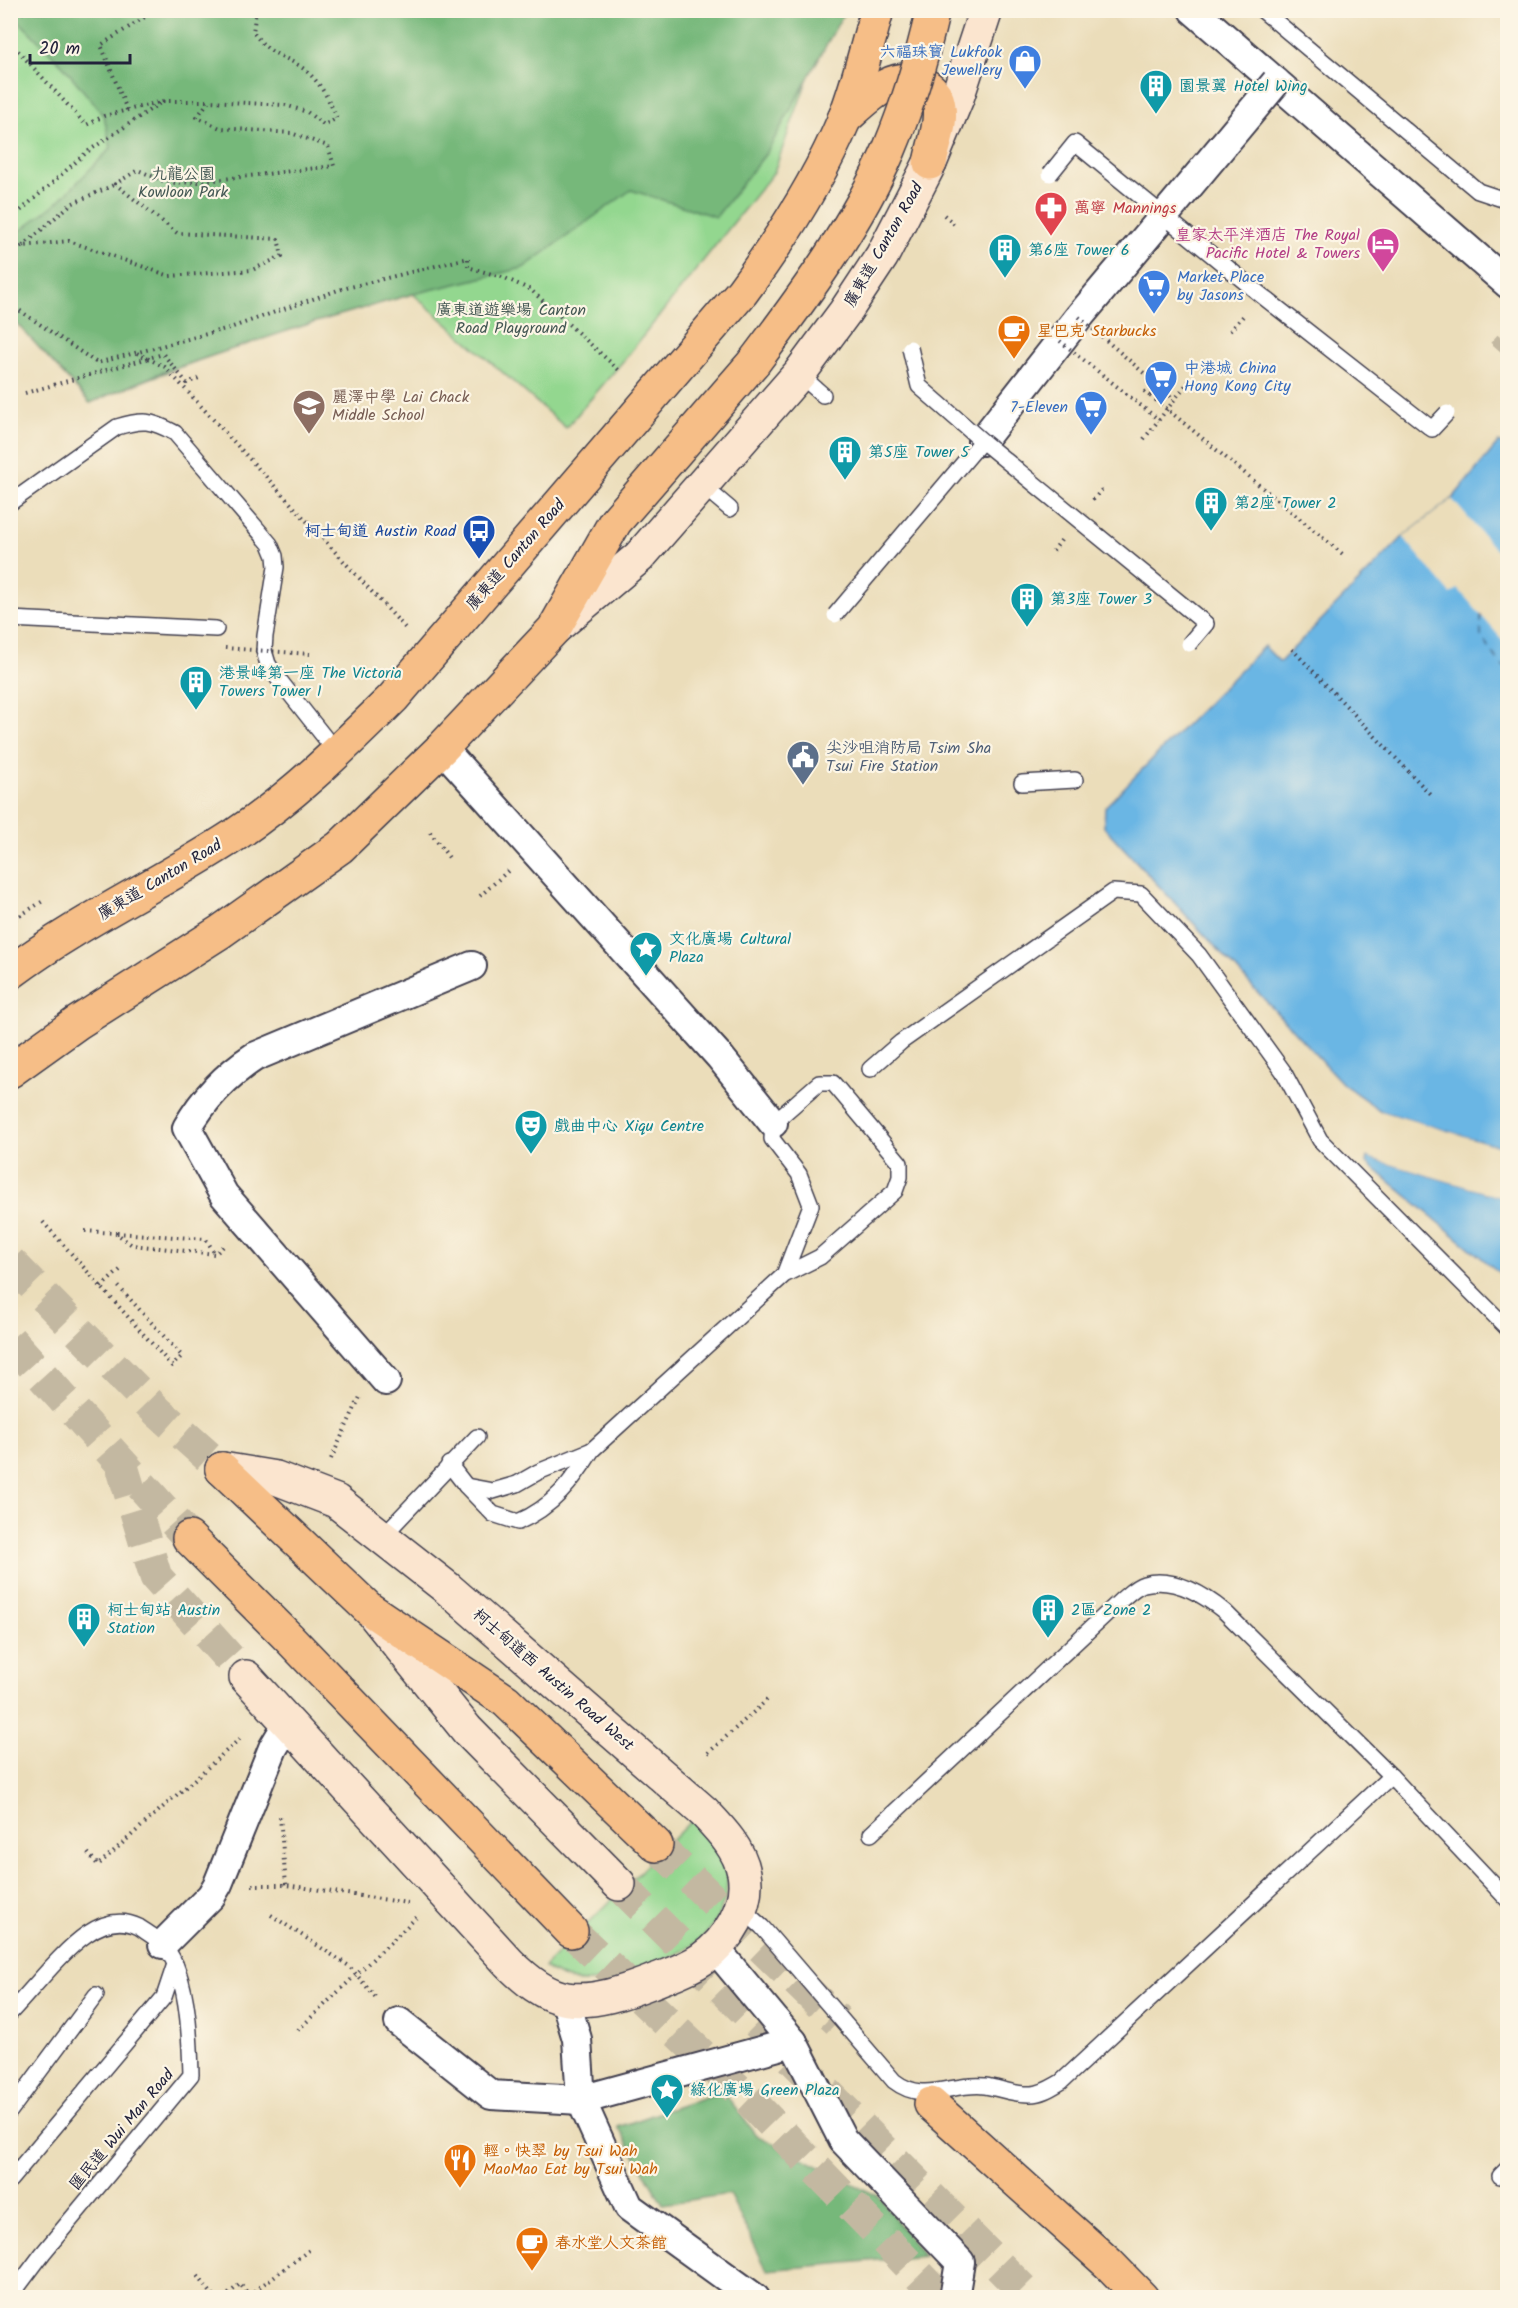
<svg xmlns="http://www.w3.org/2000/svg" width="1518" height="2308" font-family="Kalam,'LXGW WenKai TC',sans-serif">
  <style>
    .green { fill: #93d78f; stroke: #5a7c65; stroke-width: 1.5 }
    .forest { fill: #76b87a; stroke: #4c6d5a; stroke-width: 1.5 }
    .water { fill: #6bb6e4; stroke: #466c90; stroke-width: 1.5 }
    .pier { fill: #ebddba }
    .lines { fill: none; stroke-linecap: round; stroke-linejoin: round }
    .ferry { stroke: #3c5676; stroke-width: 1.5; stroke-dasharray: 8 6; stroke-linecap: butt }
    .street-tunnel { stroke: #c3b8a1; stroke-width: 28; stroke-dasharray: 28 14; stroke-linecap: butt }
    .secondary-tunnel { stroke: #c3b8a1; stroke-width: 33; stroke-dasharray: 33 16; stroke-linecap: butt }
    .primary-tunnel { stroke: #c3b8a1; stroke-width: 33; stroke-dasharray: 33 16; stroke-linecap: butt }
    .lane-casing { stroke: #403e4e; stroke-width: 18 }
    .street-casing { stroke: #403e4e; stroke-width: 32 }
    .secondary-casing { stroke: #403e4e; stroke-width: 36 }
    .primary-casing { stroke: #403e4e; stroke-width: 36 }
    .path { stroke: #403e4e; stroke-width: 4; stroke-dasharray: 1.5 4.5; stroke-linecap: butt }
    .lane { stroke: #fff; stroke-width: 15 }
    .street { stroke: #fff; stroke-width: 28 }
    .secondary { stroke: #fbe5cf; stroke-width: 33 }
    .primary { stroke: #f6be87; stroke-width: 33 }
    .lane-bridge-casing { stroke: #403e4e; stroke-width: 18; stroke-linecap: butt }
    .street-bridge-casing { stroke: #403e4e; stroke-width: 32; stroke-linecap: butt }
    .primary-bridge-casing { stroke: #403e4e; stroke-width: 36; stroke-linecap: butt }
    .path-bridge { stroke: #403e4e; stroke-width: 4; stroke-dasharray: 1.5 4.5; stroke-linecap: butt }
    .lane-bridge { stroke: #fff; stroke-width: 15 }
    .street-bridge { stroke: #fff; stroke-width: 28 }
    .primary-bridge { stroke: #f6be87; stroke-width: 33 }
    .labels { text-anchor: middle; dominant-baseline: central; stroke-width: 4.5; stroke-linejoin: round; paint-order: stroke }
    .shop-label { font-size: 16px; fill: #366cbe; stroke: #fcf5e5; text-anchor: end }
    .culture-label { font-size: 16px; fill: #0d838f; stroke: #fcf5e5; text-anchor: start }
    .park-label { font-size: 16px; fill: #445854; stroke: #fcf5e5 }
    .health-label { font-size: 16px; fill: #be3a42; stroke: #fcf5e5; text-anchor: start }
    .hotel-label { font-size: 16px; fill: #b23c85; stroke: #fcf5e5; text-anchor: end }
    .street-label { font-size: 16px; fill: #22223b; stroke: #fcf5e5 }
    .food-label { font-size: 16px; fill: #c56008; stroke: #fcf5e5; text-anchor: start }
    .education-label { font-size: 16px; fill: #785e54; stroke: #fcf5e5; text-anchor: start }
    .transit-label { font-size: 16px; fill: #164399; stroke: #fcf5e5; text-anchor: end }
    .service-label { font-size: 16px; fill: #4e5e75; stroke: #fcf5e5; text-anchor: start }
  </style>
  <rect width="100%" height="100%" fill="#fcf5e5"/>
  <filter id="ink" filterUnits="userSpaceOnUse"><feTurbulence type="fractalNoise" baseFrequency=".0167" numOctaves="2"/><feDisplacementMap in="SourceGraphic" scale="12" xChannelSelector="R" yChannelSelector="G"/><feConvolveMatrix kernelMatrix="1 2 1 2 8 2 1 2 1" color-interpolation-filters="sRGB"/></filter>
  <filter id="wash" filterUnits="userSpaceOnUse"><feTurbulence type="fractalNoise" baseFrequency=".008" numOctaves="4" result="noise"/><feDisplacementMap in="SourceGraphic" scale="24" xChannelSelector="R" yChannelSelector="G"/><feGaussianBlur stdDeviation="1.35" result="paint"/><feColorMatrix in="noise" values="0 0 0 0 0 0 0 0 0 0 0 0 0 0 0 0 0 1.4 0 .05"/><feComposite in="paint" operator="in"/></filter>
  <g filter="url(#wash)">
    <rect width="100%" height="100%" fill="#ebddba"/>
    <g class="green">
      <path d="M11 11H832L774 172 624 360 566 428 413 294C303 324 195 358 90 403L11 317Z"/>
      <path d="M697 1815C705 1827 717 1840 723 1853 735 1881 722 1923 698 1941 675 1959 611 1984 582 1982 569 1982 555 1974 544 1967Z"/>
    </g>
    <g class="forest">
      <path d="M11 10H845V11L767 152 716 217 631 190 523 268 413 294 305 325 160 373 90 403 11 317V238L59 201 111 148 104 116 64 67 11 13Z"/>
      <path d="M723 2091 756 2135 878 2196 924 2256 767 2270 729 2194 663 2204 618 2127Z"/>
    </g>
    <g class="water">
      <path d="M1499 442 1507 448V1149L1381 1111 1343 1084 1104 827 1105 807 1264 646 1280 662 1403 537 1452 499Z"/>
      <path d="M1367 1157 1507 1199V1279L1366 1162Z"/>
    </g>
    <g class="pier">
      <path d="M1452 499 1507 563V645L1458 589 1451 594 1403 537Z"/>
      <path d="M1381 1111 1507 1149 1508 1152 1380 1114Z"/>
      <path d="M1368 1154 1508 1196 1507 1199 1367 1157Z"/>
    </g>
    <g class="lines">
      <path class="ferry" d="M1481 615V636L1498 661 1508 670"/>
    </g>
  </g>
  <g filter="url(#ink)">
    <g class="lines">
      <path class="street-tunnel" d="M1501 352 1508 344"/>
      <g class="secondary-tunnel">
        <path d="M121 1463 156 1577 246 1677"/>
        <path d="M619 1884 1031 2298"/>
      </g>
      <g class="primary-tunnel">
        <path d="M10 1262 158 1412 222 1469"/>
        <path d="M10 1340 189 1538"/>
        <path d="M656 1845 838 2021"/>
        <path d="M571 1931 753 2104 941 2298"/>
      </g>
      <g class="lane-casing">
        <g id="lane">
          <path d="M1262 10 1478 191 1508 201"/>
          <path d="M799 374 823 395"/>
          <path d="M703 486 730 509"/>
          <path d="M10 503 117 427C143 419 151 420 175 433L270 544 275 556 276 567 265 636 264 651 268 664 276 676 337 753"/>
          <path d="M10 619 216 629"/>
          <path d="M1022 783 1075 780"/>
          <path d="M870 1069 901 1042 1113 892 1141 894 1199 955 1283 1071 1320 1140 1508 1329"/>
          <path d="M449 1464 466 1486 493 1514 518 1522C553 1507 572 1482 592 1450L784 1275 820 1257 895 1191 900 1177V1163L833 1083H819L773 1123 772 1139 799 1174 811 1205 784 1275"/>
          <path d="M466 1486 493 1491 517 1484 538 1472 592 1450"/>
          <path d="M383 1536 477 1437"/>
          <path d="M871 1834 1121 1600C1127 1595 1136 1586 1144 1584 1174 1576 1203 1594 1225 1612L1391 1776"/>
          <path d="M741 1908 762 1927 894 2081C925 2105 951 2082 985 2086 1000 2088 1015 2095 1031 2094 1042 2094 1052 2087 1061 2082L1391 1776 1508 1900"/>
          <path d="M10 2013C32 1990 62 1951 87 1934 103 1923 121 1918 139 1927 146 1932 155 1937 161 1943 189 1969 190 2040 191 2075L43 2253 10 2297"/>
          <path d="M10 2111 96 1995"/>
          <path d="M1500 2176 1508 2168"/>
          <path d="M10 2180 164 1997 175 1964"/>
        </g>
      </g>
      <g class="street-casing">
        <g id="street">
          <path d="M1193 10 1508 284"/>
          <path d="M982 441 1079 317 1164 216"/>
          <path d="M442 748 720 1057 773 1123"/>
          <path d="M386 1381 224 1195 187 1128C204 1098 225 1076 254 1057L472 966"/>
          <path d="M163 1944 211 1896 218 1884 273 1748 288 1723"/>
          <path d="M715 1948 793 2042 843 2140 960 2262 954 2298"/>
          <path d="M565 1999 577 2039 581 2100 629 2207 755 2298"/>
          <path d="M399 2022 491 2095 581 2100 793 2042"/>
        </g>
      </g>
      <g class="secondary-casing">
        <g id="secondary">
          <path d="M556 627 639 557 799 374 845 312 882 256 930 163 957 98 986 10"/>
          <path d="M222 1469 276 1478 336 1501 447 1588 704 1812C720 1829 739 1848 744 1873 750 1906 728 1941 702 1959 686 1970 668 1975 651 1982 625 1992 595 2003 567 1999 544 1996 524 1978 509 1963L246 1677"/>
          <path d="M376 1617 467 1730 619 1884"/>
        </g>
      </g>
      <g class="primary-casing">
        <g id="primary">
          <path d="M844 119C866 100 893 68 925 85 933 90 938 98 939 107 942 125 933 146 930 163"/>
          <path d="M10 973C81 920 162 883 235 835 294 796 343 747 393 698L742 292C782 238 818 182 844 120 858 85 867 47 877 10"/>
          <path d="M10 1071 77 1023 220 932 340 847 442 748 554 629 615 522 754 362"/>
          <path d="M222 1469 369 1609 506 1701 656 1845"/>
          <path d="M189 1538 288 1637 571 1931"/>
          <path d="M931 2104 1109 2264 1142 2298"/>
        </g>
      </g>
      <g class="path">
        <path d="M10 14 40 10"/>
        <path d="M10 42 86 125 104 116 163 101 87 152 10 220"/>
        <path d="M163 101H209"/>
        <path d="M127 110 101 45 156 10"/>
        <path d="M944 215 954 224"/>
        <path d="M23 246 71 204 116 184"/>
        <path d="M10 253 23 246 69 241 170 276 252 270 282 256 278 239 177 233 115 184 138 170 168 183 198 182 334 166 328 146 291 133 220 128 197 117 209 101 285 105 307 112 324 125 337 118C328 98 318 77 298 65 276 52 270 55 253 32L256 10"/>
        <path d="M10 304 97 363 233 327 338 290 468 258V267L505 278 531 290 621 372"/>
        <path d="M1230 331 1245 314"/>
        <path d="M137 353 165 367 407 630"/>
        <path d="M1150 396 1156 400"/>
        <path d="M1144 439 1189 381"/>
        <path d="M1093 500 1104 487"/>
        <path d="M1053 551 1062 539"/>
        <path d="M1292 649 1430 794"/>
        <path d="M430 832 450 859"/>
        <path d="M480 896 510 869"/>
        <path d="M10 922 43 901"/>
        <path d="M43 1222 172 1366 182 1356 118 1286"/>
        <path d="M85 1231 116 1233 132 1245 215 1254 226 1244"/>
        <path d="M117 1233 206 1239 215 1254"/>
        <path d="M101 1287 120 1270"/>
        <path d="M331 1459 360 1397"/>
        <path d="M708 1753 767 1700"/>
        <path d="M280 1817 286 1885"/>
        <path d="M88 1853 98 1865 243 1736"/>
        <path d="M252 1885H286L408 1903"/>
        <path d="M271 1915 349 1966 378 2000"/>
        <path d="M298 2030 419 1915"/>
        <path d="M198 2276 215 2298"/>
        <path d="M224 2298 240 2284 249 2295"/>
        <path d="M245 2298 312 2248"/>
      </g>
      <use href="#lane" class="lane"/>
      <use href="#street" class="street"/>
      <use href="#secondary" class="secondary"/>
      <use href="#primary" class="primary"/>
      <g class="lane-bridge-casing">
        <g id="lane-bridge">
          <path d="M1050 174 1075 143 1261 295 1432 429 1447 413"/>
          <path d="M910 348 919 386 982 441 1206 624 1189 644"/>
          <path d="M835 615 982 441"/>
        </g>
      </g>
      <g class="street-bridge-casing">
        <path id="street-bridge" d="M1164 216 1276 82"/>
      </g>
      <g class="primary-bridge-casing">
        <path id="primary-bridge" d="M754 362C804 296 856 226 889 150 908 105 922 58 933 10"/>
      </g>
      <g class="path-bridge">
        <path d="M1079 317 1174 399"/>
        <path d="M1060 341 1159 420"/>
        <path d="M1144 391 1150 396"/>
        <path d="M25 393 163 354 187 383 199 378"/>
        <path d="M1156 400 1345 556"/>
        <path d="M225 648 310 654"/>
      </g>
      <use href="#lane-bridge" class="lane-bridge"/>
      <use href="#street-bridge" class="street-bridge"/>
      <use href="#primary-bridge" class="primary-bridge"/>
    </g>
  </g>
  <defs>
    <g id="shop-pin" transform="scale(1.725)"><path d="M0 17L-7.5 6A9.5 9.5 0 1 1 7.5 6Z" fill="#3f7fe0" stroke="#fcf5e5"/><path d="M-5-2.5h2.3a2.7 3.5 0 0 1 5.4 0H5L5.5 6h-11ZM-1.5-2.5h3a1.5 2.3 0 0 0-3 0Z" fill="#fff"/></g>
    <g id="building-pin" transform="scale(1.725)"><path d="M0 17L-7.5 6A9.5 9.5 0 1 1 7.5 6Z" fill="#0f9aa8" stroke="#fcf5e5"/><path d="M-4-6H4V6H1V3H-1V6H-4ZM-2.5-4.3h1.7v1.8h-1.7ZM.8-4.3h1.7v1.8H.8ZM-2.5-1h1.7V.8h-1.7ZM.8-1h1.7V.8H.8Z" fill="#fff"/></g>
    <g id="pharmacy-pin" transform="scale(1.725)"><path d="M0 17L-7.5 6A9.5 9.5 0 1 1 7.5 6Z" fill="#e0444e" stroke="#fcf5e5"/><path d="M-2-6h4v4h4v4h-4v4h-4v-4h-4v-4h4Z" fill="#fff"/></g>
    <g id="hotel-pin" transform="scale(1.725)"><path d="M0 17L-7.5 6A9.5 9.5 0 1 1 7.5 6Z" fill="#d1479c" stroke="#fcf5e5"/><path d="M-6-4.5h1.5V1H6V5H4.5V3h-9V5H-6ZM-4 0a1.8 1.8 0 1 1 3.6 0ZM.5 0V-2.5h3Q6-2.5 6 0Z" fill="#fff"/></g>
    <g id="supermarket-pin" transform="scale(1.725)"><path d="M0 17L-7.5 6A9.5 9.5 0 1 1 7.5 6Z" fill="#3f7fe0" stroke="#fcf5e5"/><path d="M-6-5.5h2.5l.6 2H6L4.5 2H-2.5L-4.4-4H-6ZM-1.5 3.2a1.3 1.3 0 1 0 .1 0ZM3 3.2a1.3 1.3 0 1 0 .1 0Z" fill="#fff"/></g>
    <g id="cafe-pin" transform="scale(1.725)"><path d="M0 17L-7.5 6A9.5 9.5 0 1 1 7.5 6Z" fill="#e8710a" stroke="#fcf5e5"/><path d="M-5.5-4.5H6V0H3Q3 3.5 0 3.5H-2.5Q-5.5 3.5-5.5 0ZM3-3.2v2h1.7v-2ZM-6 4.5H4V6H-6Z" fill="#fff"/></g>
    <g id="school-pin" transform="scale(1.725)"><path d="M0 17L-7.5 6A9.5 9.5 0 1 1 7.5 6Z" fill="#8d6e63" stroke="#fcf5e5"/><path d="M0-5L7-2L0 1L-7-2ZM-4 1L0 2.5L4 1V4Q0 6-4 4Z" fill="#fff"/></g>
    <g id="bus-pin" transform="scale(1.725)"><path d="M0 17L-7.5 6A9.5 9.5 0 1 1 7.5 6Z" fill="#1a4fb4" stroke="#fcf5e5"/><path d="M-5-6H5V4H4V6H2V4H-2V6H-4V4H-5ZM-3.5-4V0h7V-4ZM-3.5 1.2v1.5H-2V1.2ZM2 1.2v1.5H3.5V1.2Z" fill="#fff"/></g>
    <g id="civic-pin" transform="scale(1.725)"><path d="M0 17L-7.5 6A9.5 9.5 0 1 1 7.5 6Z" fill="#5c6f8a" stroke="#fcf5e5"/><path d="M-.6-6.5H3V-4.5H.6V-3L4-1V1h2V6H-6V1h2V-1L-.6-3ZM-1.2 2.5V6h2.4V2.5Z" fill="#fff"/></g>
    <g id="sight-pin" transform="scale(1.725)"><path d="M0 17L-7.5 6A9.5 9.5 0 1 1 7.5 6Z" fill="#0f9aa8" stroke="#fcf5e5"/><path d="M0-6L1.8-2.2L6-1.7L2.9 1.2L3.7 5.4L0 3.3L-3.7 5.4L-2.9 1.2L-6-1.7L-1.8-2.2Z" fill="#fff"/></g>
    <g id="theatre-pin" transform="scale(1.725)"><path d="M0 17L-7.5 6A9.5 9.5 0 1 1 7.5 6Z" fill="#0f9aa8" stroke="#fcf5e5"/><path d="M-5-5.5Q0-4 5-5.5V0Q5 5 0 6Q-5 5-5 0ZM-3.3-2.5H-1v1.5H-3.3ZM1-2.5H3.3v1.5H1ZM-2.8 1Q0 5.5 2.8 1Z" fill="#fff"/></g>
    <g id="restaurant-pin" transform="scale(1.725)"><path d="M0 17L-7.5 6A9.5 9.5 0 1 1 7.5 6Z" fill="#e8710a" stroke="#fcf5e5"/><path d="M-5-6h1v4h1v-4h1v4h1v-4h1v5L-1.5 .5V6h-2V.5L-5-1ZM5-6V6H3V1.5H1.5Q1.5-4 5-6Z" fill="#fff"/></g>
  </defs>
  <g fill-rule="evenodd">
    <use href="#shop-pin" x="1025" y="61"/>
    <use href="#building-pin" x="1156" y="86"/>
    <use href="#pharmacy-pin" x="1051" y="208"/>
    <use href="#hotel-pin" x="1383" y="244"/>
    <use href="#building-pin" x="1005" y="250"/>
    <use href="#supermarket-pin" x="1154" y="286"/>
    <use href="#cafe-pin" x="1014" y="331"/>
    <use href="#supermarket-pin" x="1161" y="377"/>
    <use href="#school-pin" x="309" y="406"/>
    <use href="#supermarket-pin" x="1091" y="407"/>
    <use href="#building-pin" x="845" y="452"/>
    <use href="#building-pin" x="1211" y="503"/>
    <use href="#bus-pin" x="479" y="531"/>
    <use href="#building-pin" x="1027" y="599"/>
    <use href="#building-pin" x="196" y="682"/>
    <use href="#civic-pin" x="803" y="757"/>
    <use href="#sight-pin" x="646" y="948"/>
    <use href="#theatre-pin" x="531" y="1126"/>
    <use href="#building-pin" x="1048" y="1610"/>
    <use href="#building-pin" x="84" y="1619"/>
    <use href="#sight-pin" x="667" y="2090"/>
    <use href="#restaurant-pin" x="460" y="2160"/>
    <use href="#cafe-pin" x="532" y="2243"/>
  </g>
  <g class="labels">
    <g class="shop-label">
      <text x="1002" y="52">六福珠寶 Lukfook<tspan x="1002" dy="18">Jewellery</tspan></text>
      <text x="1177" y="277" text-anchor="start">Market Place<tspan x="1177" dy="18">by Jasons</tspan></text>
      <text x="1184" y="368" text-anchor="start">中港城 China<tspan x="1184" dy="18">Hong Kong City</tspan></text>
      <text x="1068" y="407">7-Eleven</text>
    </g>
    <g class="culture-label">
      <text x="1179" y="86">園景翼 Hotel Wing</text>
      <text x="1028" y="250">第6座 Tower 6</text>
      <text x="868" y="452">第5座 Tower 5</text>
      <text x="1234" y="503">第2座 Tower 2</text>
      <text x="1050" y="599">第3座 Tower 3</text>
      <text x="219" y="673">港景峰第一座 The Victoria<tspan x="219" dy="18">Towers Tower 1</tspan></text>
      <text x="669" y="939">文化廣場 Cultural<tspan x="669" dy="18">Plaza</tspan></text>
      <text x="554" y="1126">戲曲中心 Xiqu Centre</text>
      <text x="107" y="1610">柯士甸站 Austin<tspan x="107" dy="18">Station</tspan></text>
      <text x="1071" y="1610">2區 Zone 2</text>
      <text x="690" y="2090">綠化廣場 Green Plaza</text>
    </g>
    <g class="park-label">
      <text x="183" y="174">九龍公園<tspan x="183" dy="18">Kowloon Park</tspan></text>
      <text x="511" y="310">廣東道遊樂場 Canton<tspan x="511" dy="18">Road Playground</tspan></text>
    </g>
    <g class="health-label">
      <text x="1074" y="208">萬寧 Mannings</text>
    </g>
    <g class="hotel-label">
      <text x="1360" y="235">皇家太平洋酒店 The Royal<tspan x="1360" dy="18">Pacific Hotel &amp; Towers</tspan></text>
    </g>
    <g class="street-label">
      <text transform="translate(884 245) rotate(-60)">廣東道 Canton Road</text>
      <text transform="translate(516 555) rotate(-49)">廣東道 Canton Road</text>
      <text transform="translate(160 880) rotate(-31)">廣東道 Canton Road</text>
      <text transform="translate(553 1680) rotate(41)">柯士甸道西 Austin Road West</text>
      <text transform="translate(122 2130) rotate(-50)">匯民道 Wui Man Road</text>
    </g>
    <g class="food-label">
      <text x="1037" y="331">星巴克 Starbucks</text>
      <text x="483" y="2151">輕。快翠 by Tsui Wah<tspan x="483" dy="18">MaoMao Eat by Tsui Wah</tspan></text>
      <text x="555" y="2243">春水堂人文茶館</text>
    </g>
    <g class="education-label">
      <text x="332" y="397">麗澤中學 Lai Chack<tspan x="332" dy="18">Middle School</tspan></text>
    </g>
    <g class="transit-label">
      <text x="456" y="531">柯士甸道 Austin Road</text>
    </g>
    <g class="service-label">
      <text x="826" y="748">尖沙咀消防局 Tsim Sha<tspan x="826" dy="18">Tsui Fire Station</tspan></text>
    </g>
  </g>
  <rect width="1518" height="2308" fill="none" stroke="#fcf5e5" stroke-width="36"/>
  <path d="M30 54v9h100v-9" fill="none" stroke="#22223b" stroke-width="3"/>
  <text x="39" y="54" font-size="18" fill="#22223b" stroke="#fcf5e5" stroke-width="4.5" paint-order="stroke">20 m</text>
</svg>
